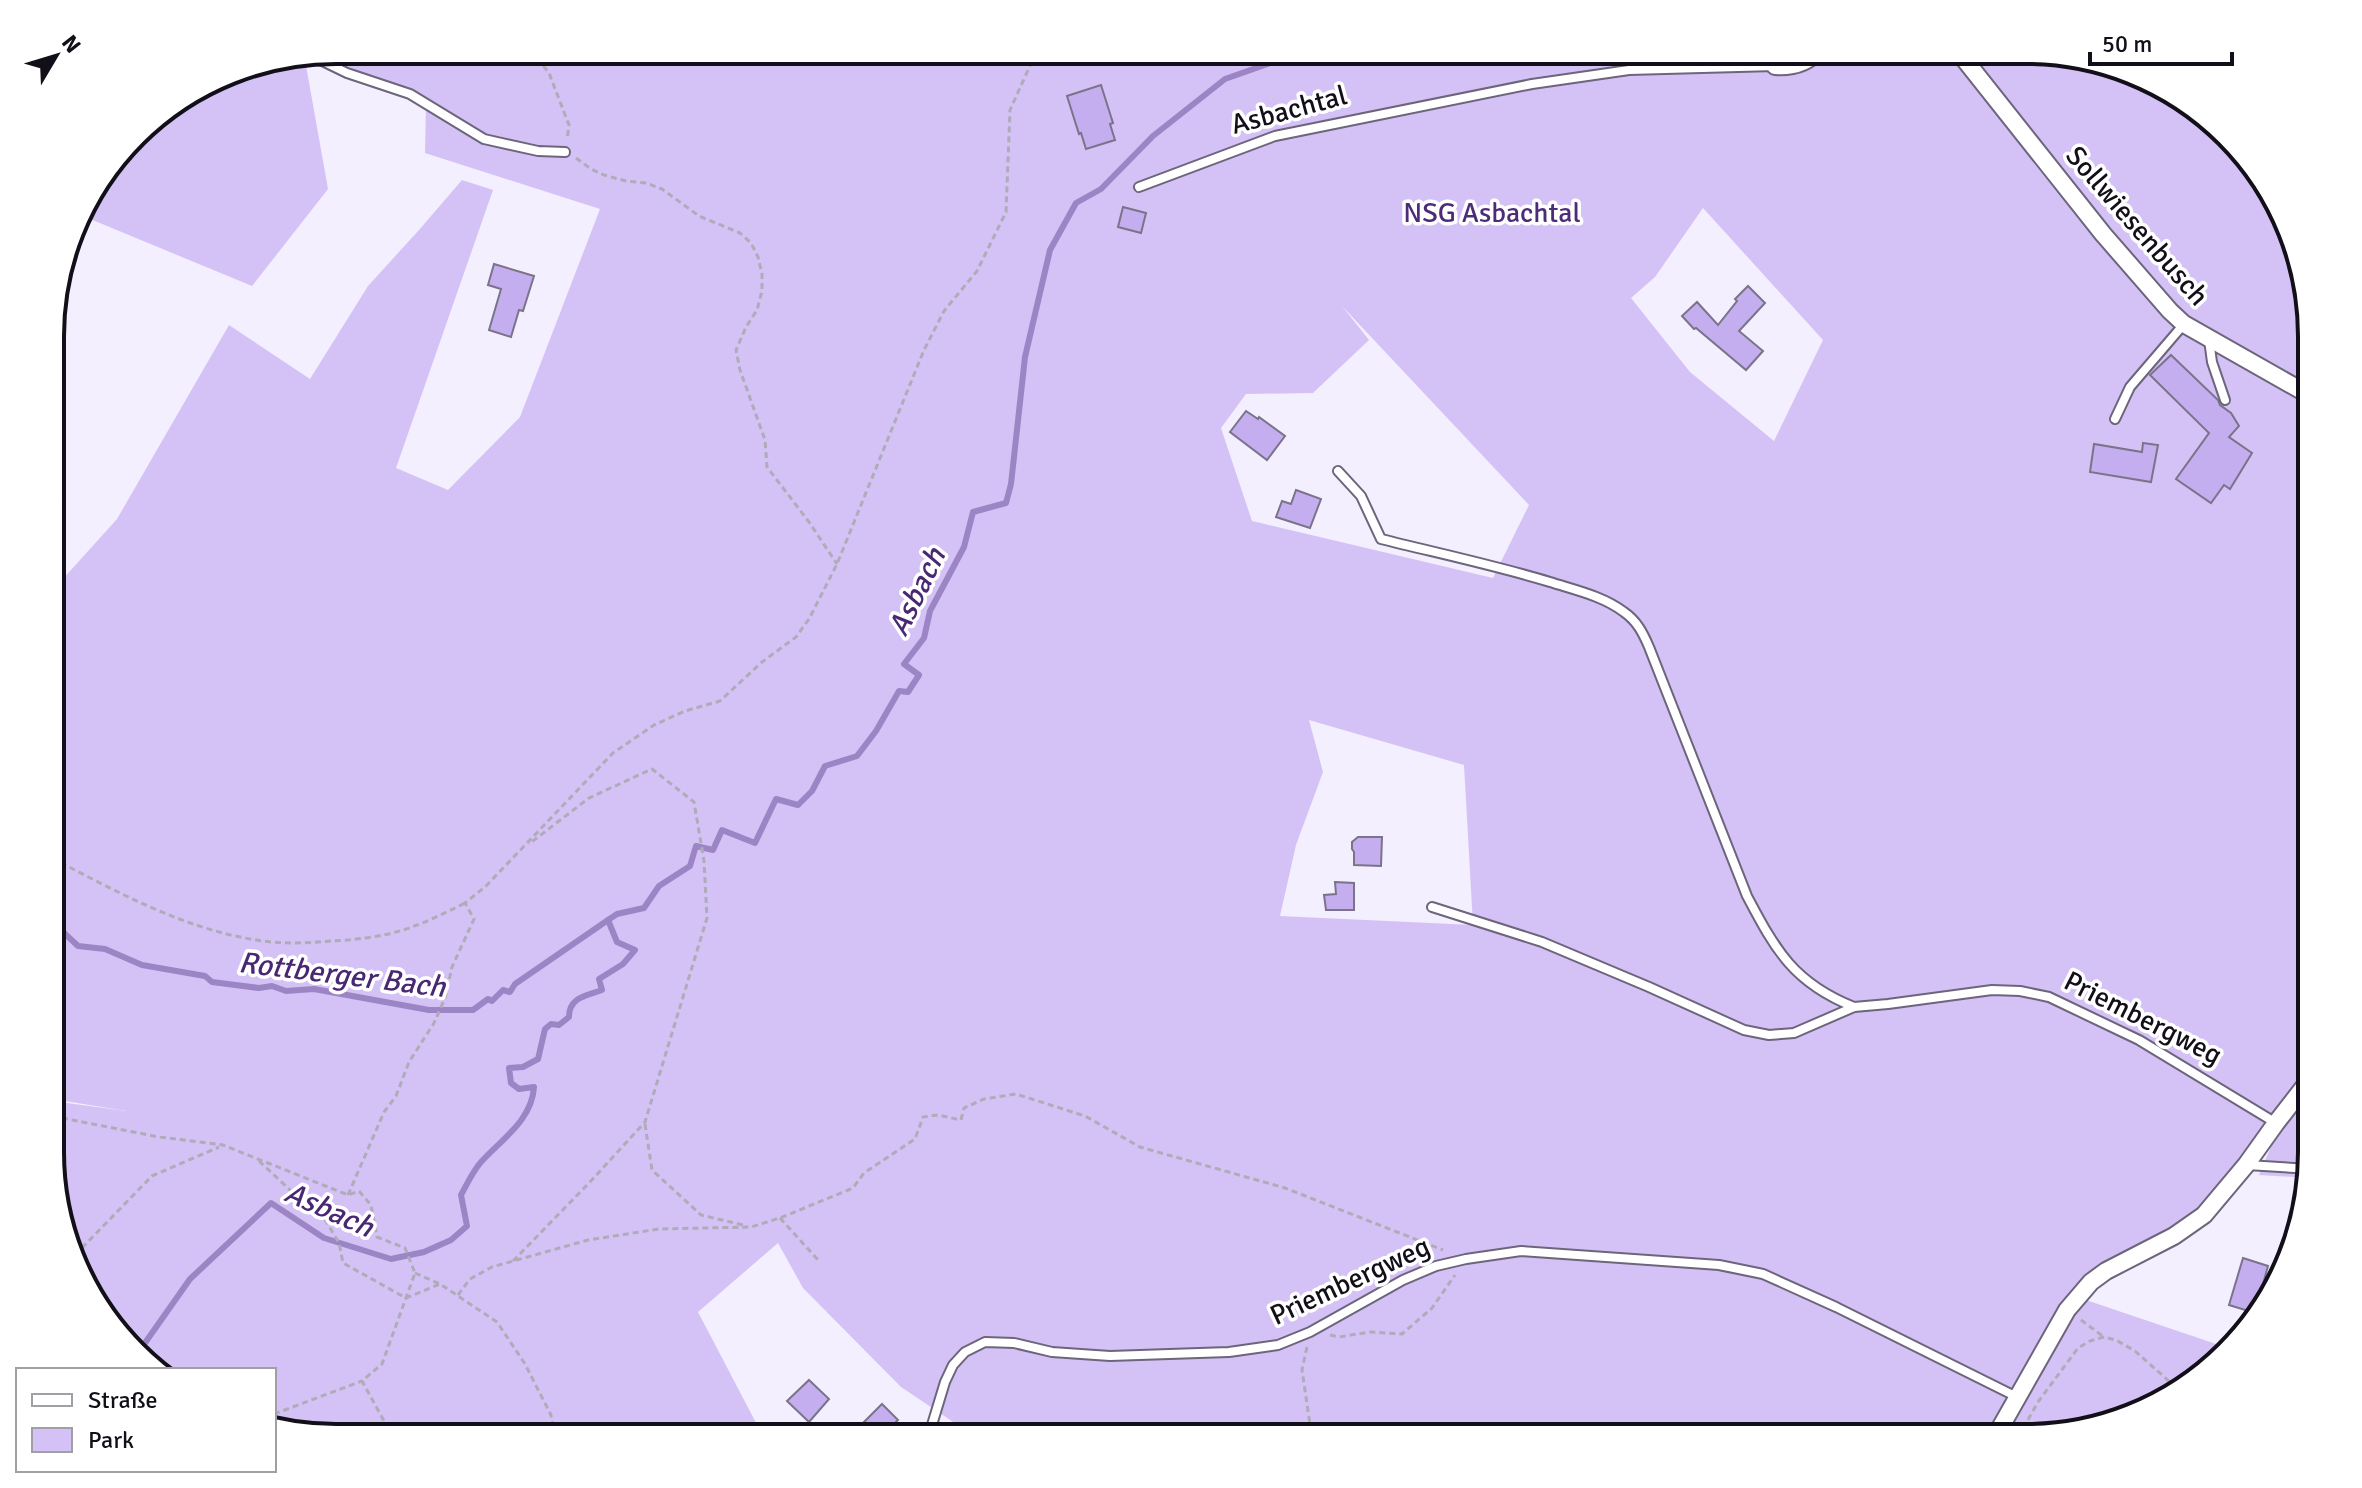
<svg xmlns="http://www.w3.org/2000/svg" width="2362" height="1488" font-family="Signika,sans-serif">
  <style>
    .green { fill: #d4c2f6; fill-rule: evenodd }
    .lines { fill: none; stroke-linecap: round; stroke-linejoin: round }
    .stream { stroke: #9c85c5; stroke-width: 6 }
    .building { fill: #c5aef0; stroke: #7a7389; stroke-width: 2 }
    .service-casing { stroke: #6c657b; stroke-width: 12 }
    .minor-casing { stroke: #6c657b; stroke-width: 20 }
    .path { stroke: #afabb8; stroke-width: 3; stroke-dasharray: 6 4; stroke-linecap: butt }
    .service { stroke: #fff; stroke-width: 8 }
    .minor { stroke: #fff; stroke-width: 16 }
    .labels { text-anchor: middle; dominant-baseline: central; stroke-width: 7; stroke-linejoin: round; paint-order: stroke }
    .street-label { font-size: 28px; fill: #120f18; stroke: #fff }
    .park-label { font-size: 28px; fill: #4c2c78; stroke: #fff }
    .water-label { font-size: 30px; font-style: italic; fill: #482773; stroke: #fff }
    .rim { fill: none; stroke: #120f18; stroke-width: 4 }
  </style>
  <rect width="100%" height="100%" fill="#f3effe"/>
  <g class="green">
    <path d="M336 50H2026L2100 60 2185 98 2273 193 2311 317V1070L2202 1212 2114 1262 2083 1299 2225 1347 2169 1399 2044 1437H2005L2017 1417 2065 1314 1990 1437 977 1438 901 1387 803 1288 778 1243 698 1312 764 1438H336L274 1430V1370H159L89 1295 52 1189V1101L127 1111 52 1099V591L117 519 229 325 310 379 368 286 419 230 462 180 493 190 396 468 448 490 520 417 600 209 425 153 426 105 321 53ZM1703 208 1823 340 1774 441 1690 372 1631 298 1655 277ZM1342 306 1529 505 1493 578 1252 521 1221 428 1246 394 1313 393 1369 340ZM1309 720 1464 765 1473 925 1280 916 1296 845 1323 772Z"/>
    <path d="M300 57 305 60 328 189 252 286 78 214 80 209 147 121 227 72Z"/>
    <path d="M2311 1085V1170L2309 1178 2259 1175 2281 1123Z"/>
  </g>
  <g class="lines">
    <g class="stream">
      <path d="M52 933 63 932 78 946 105 949 142 965 205 976 212 982 259 988 272 986 286 991 314 989 429 1010H473L488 999 492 1001 503 990 510 992 515 984 608 920"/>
      <path d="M140 1350 190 1279 271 1203 324 1238 391 1259 424 1252 451 1240 467 1226 461 1195C467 1184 473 1171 481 1162 502 1139 532 1120 534 1087L519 1089 511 1083 509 1068 523 1067 538 1059 545 1029 551 1024 559 1025 569 1017C569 997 586 996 602 990L599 979 623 964 635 950 617 942 608 920 617 914 644 908 659 886 690 866 696 846 713 850 722 830 755 843 776 799 798 805 812 791 825 766 857 756 876 731 899 691 908 692 919 675 904 664 924 638 930 611 964 547 973 512 1006 503 1011 484 1025 357 1050 250 1076 203 1101 189 1153 136 1225 79 1273 62 1316 50"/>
    </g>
  </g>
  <g class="building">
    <path d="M1101 85 1113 123 1110 124 1115 140 1086 149 1081 133 1079 134 1067 96Z"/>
    <path d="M1123 207 1146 213 1141 233 1118 227Z"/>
    <path d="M494 264 534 276 523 311 519 310 511 337 489 330 501 289 488 285Z"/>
    <path d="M1748 286 1765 303 1739 331 1763 351 1746 370 1696 328 1694 329 1682 316 1697 302 1718 325 1737 301 1735 299Z"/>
    <path d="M2171 355 2218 400 2220 405 2231 413 2239 426 2229 437 2252 453 2230 489 2224 485 2211 503 2176 479 2209 433 2150 375Z"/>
    <path d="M1246 411 1258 419 1259 417 1285 436 1267 460 1230 432Z"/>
    <path d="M2143 443 2158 445 2151 482 2090 472 2094 444 2142 452Z"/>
    <path d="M1296 490 1321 499 1310 528 1276 517 1282 501 1291 504Z"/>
    <path d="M1358 837H1382L1381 866 1354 865V852L1352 849V842Z"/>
    <path d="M1335 882 1354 883V910H1326L1324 895 1336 894Z"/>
    <path d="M2243 1258 2268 1266 2255 1313 2229 1305Z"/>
    <path d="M809 1380 829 1399 809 1422 787 1401Z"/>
    <path d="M882 1404 898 1420 880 1438H848Z"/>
  </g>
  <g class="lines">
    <g class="service-casing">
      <g id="service">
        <path d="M310 55 347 73 410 94 484 139 538 151 565 152"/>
        <path d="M1139 187 1275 136 1532 84 1629 70 1775 66"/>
        <path d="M2209 340 2212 362 2225 400"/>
        <path d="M2115 419 2130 387 2184 324"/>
        <path d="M1338 471 1361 496 1381 539C1437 553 1494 565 1550 582 1575 590 1603 596 1624 612 1637 621 1643 633 1649 647L1747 896C1776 951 1794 983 1854 1007"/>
        <path d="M1432 907 1542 942 1649 987 1744 1030 1769 1035 1794 1033 1854 1007 1888 1004 1992 990 2020 991 2049 997 2139 1040 2276 1123"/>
        <path d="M2247 1165 2311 1169"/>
        <path d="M795 1438 801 1430"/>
        <path d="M928 1438 945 1382 953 1365 965 1352 985 1342 1014 1343 1052 1352 1110 1356 1229 1352 1278 1345 1310 1332 1403 1280 1436 1266 1466 1259 1521 1251 1719 1265 1763 1274 1836 1307 2017 1397"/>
      </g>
    </g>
    <g class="minor-casing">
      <g id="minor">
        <path d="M1776 50 1775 66C1792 67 1807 64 1818 50"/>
        <path d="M1957 50 2103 234 2170 311 2184 324 2311 396"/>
        <path d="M1995 1437 2067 1310 2091 1282 2106 1271 2174 1236 2204 1215 2246 1165 2276 1123 2311 1078"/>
      </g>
    </g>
    <g class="path">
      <path d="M531 50 549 73 569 125 567 140"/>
      <path d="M576 158 591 169 604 175 626 181 646 183 662 189 699 216 740 233 751 243 758 257 762 274V291L757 310 746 327 736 350 740 370 765 440 767 467 809 522 837 564"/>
      <path d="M52 858C119 893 188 931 263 941 285 944 308 943 331 941 354 940 381 937 403 930 425 923 445 913 465 903"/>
      <path d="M52 1116 159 1137 223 1145 348 1195 359 1191 371 1205 377 1237 405 1248 415 1273 382 1364 362 1381 389 1430 419 1438"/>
      <path d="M645 1124 652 1170 701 1215 743 1225"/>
      <path d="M259 1161 304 1203 317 1206 339 1243 343 1263 406 1298 440 1284"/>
      <path d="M348 1195 384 1112 396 1096 409 1062 434 1023 445 998 452 967 474 919 465 903 486 886 613 753 654 725 685 711 720 701 762 662 796 637 809 619 837 564 924 350 944 311 977 271 1006 212 1010 110 1037 50"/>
      <path d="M780 1218 819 1261"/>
      <path d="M75 1255 152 1176 219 1147"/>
      <path d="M513 1261 590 1182 645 1122 707 918 704 861 694 802 652 769 589 798 529 844"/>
      <path d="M415 1273 440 1284 497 1322 525 1364 551 1415 555 1438"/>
      <path d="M458 1295 470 1279 492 1267 588 1240 659 1229 751 1227 780 1218 853 1188 864 1173 915 1139 923 1117 938 1115 961 1120 964 1108 984 1099 1016 1094 1085 1116 1140 1147 1285 1188 1443 1250"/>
      <path d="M2081 1320 2104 1337"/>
      <path d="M1330 1335 1339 1337 1370 1332 1402 1334 1432 1308 1455 1275"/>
      <path d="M1307 1347 1302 1370 1312 1438"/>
      <path d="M274 1414 362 1381"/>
      <path d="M2018 1437 2038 1402 2078 1348 2090 1341 2104 1337 2116 1340 2135 1351 2179 1390"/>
    </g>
    <use href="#service" class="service"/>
    <use href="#minor" class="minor"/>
  </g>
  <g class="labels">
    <g class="street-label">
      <text transform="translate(1289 110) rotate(-15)">Asbachtal</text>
      <text transform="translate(2137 226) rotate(49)">Sollwiesenbusch</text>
      <text transform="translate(2143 1018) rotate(27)">Priembergweg</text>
      <text transform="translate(1350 1281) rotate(-25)">Priembergweg</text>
    </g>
    <g class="park-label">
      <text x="1492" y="213">NSG Asbachtal</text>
    </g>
    <g class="water-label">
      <text transform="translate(917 592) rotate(-64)">Asbach</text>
      <text transform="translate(342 975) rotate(7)">Rottberger Bach</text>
      <text transform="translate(329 1210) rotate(24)">Asbach</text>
    </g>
  </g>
  <path d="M0 0H2362V1488H0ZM336 64H2026A272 272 0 0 1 2298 336V1152A272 272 0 0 1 2026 1424H336A272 272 0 0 1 64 1152V336A272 272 0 0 1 336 64Z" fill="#fff" fill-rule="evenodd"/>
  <path class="rim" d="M336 64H2026A272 272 0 0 1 2298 336V1152A272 272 0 0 1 2026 1424H336A272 272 0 0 1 64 1152V336A272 272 0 0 1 336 64Z"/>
  <rect x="16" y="1368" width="260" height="104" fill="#ffffff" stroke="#a09fa3" stroke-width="2"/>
  <rect x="32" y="1394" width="40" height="12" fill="#ffffff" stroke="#a09fa3" stroke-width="2"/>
  <text x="88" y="1408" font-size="24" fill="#120f18">Straße</text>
  <rect x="32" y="1428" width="40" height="24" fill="#d4c2f6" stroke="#a09fa3" stroke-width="2"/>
  <text x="88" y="1448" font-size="24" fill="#120f18">Park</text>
  <g transform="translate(56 56) rotate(52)" stroke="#ffffff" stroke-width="6" paint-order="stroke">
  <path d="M0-6L14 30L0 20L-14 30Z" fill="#120f18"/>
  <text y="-12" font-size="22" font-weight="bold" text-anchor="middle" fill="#120f18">N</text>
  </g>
  <path d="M2090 52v12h142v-12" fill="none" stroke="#120f18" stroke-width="4"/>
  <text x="2102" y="52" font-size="24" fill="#120f18" stroke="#ffffff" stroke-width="6" paint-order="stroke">50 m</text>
</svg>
